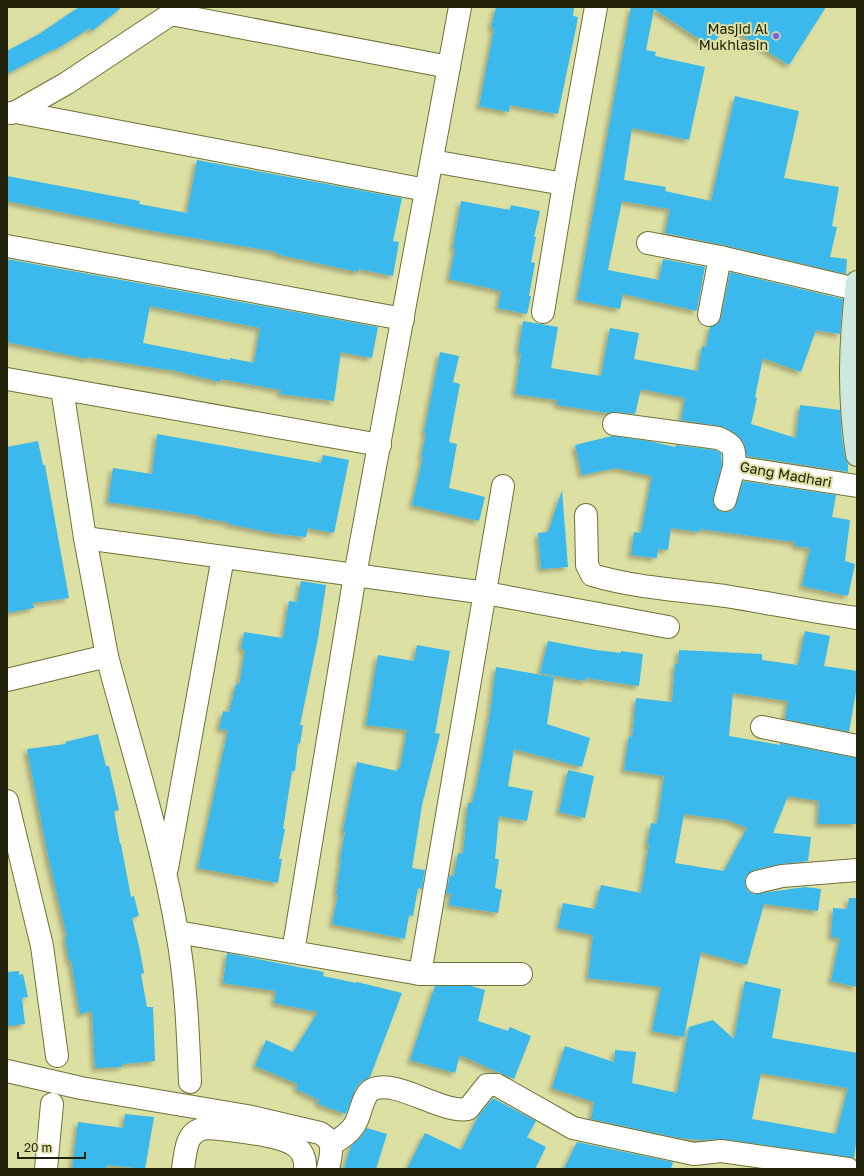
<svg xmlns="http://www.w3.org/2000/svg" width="864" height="1176" font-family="'Golos Text',sans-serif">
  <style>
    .building { fill: #3ab9ec; fill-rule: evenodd; filter: url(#shadow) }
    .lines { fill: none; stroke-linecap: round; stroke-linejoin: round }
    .street-casing { stroke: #6f7137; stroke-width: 24 }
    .secondary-casing { stroke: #6f7137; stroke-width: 24 }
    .street { stroke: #fff; stroke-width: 22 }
    .secondary { stroke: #cde8df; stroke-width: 22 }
    .poi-dot { fill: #8065e1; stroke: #dde0a3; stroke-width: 1.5 }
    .labels { text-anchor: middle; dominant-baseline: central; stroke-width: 4; stroke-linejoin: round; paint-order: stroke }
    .poi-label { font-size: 14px; fill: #22220a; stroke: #dde0a3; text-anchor: end }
    .street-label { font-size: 14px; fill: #22220a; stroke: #dde0a3 }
  </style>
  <defs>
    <filter id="shadow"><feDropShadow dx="-3.5" dy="3.5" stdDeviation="2" flood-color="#0004"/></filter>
  </defs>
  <rect width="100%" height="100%" fill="#dde0a3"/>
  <g class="building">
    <path d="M79 7H122L92 31 90 28 55 50 54 49 7 74V51L39 34Z"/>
    <path d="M496 7H574L573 16 578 17 575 33 558 114 510 105 509 112 479 106 494 29 491 28Z"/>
    <path d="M631 7H826L789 65 726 25 711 47 654 9 646 50 656 52 655 56 705 67 689 140 632 128 624 180 666 187 665 191 711 201 735 96 799 111 784 178 839 187 832 226 837 227 830 257 847 259 846 274 723 245 665 233 670 209 622 201 608 270 659 280 663 259 705 267 697 311 623 294 620 309 577 300Z"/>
    <path d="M197 160 402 198 393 241 399 242 393 276 359 269 358 272 276 254 277 252 158 232 7 201V176L140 201 139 204 187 213Z"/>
    <path d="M461 201 510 210 511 205 540 211 534 237H536L531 262 535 263 529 296H531L527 314 498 308 501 291 449 279 455 249 453 248Z"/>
    <path d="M7 259 378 327 372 358 341 352 334 401 280 394 281 390 221 379 220 382 168 369V370L89 357 88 359 7 342ZM150 306 260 328 254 363 230 358V360L143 343Z"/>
    <path d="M730 272 843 299 840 334 816 330 801 372 763 358 755 397 757 398 751 424 796 438 800 405 840 410 842 438 845 457 848 464V472L747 456 743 441 730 430 720 426 681 420 685 398 641 389 635 414 616 412 608 413 557 405V400L515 394 521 353H518L523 321 558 327 551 368 601 376 610 328 639 333 634 359 698 371 702 346 706 347 710 327 718 323 721 318Z"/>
    <path d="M440 352 459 356 453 382 460 384 449 442 457 444 449 488 485 497 479 521 412 505 423 457H421L426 434 424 433Z"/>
    <path d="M157 434 321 463 323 455 349 460 334 533 308 528 306 537 278 534 228 524V522L201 518V516L108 502 113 468 152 474Z"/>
    <path d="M612 436 649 441 675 447 676 445 715 450 721 453 722 465 713 503 716 508 722 512H729L734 509 743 481 836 495 832 517 850 520 845 561 855 564 848 596 802 586 810 548 795 546V542L700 529 699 532 671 528 668 550 658 549 657 558 631 555 634 532 641 533 652 476 616 468 582 475 575 445Z"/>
    <path d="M38 441 43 465H45L69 598 33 603 34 608 7 613V447Z"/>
    <path d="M562 490 568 567 541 569 538 533 548 532Z"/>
    <path d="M301 581 326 585 318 638 300 725H303L300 744 298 743 295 771H292L283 829H285L279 859H282L278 883 198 868 228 730 219 729 223 711 229 712 236 684 239 685 245 650 241 649 244 632 283 638 289 601 297 602Z"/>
    <path d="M805 631 830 636 824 666 857 671V686L849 732 785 719 788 701 733 693 729 736 780 745V743L857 758V824H818L819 801 788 796 773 833 811 837 808 861 781 864 754 870 749 873 745 878V885L748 891 754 894 805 887 821 889 818 911 764 904 747 965 701 952 684 1037 652 1031 661 987 588 978 593 935 558 928 563 903 595 909 601 885 641 893 649 845H647L651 823 657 824 664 776 624 770 629 736 632 737 636 698 672 702 675 664H678L679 650 762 654V660L798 665ZM684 814 728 820 747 828 724 871 675 863Z"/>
    <path d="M548 641 596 650 621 653V651L643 654 639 686 586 678 585 681 540 673Z"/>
    <path d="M417 645 450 651 435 733 440 734 422 805 412 868 425 870 422 889 418 888 413 916 409 915 405 939 332 924 338 895 336 894 341 859H340L345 832 343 831 357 762 397 771 398 768H400L407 730 366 725 378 655 414 661Z"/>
    <path d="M496 667 554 677 547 724 590 738 582 767 514 749 508 786 533 791 527 821 499 816 495 859H499L495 888 502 890 498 913 449 905 451 894 446 893 450 875 454 876 458 853 463 854 468 803H472L477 784 490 714Z"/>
    <path d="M98 734 106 766H109L119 810 114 811 120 844H121L131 897 134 896 139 916 132 918 139 946 144 973 141 974 147 1007H153L155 1061 122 1064V1067L95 1068 92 1011 80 1014 71 961H69L65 937H67L48 856 27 749 66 744 65 742Z"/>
    <path d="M568 770 594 776 585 818 559 812Z"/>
    <path d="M849 898H857V987L831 981 840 938 831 937 833 908 847 909Z"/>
    <path d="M227 953 324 972 323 976 356 983 357 982 402 993 370 1077 362 1081 356 1088 346 1114 318 1104 319 1100 296 1089 298 1084 255 1066 266 1040 293 1052 318 1012 274 1003 276 991 223 983Z"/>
    <path d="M19 971V975L23 974 28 997 22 998 25 1024 7 1026V972Z"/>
    <path d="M745 981 781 989 772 1038 857 1053V1135L854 1158 723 1139 703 1140 678 1138 591 1119 594 1102 552 1088 565 1046 614 1062 615 1050 636 1052 632 1083 677 1093 689 1027 713 1020 734 1039ZM761 1073 848 1088 836 1134 752 1119Z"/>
    <path d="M435 986H471L485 990 478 1021 508 1031 510 1027 531 1036 514 1079 460 1055 455 1073 410 1060Z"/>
    <path d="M493 1098 536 1121 527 1137 546 1147 535 1169H407L425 1133 461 1150 479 1115Z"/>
    <path d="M125 1114 154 1117 145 1169 107 1165 106 1169H72L78 1122 123 1128Z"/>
    <path d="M367 1128 387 1134 376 1169H344L351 1146 360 1138Z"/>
    <path d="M577 1142 673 1162 671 1169H564Z"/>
  </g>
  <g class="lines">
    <g class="street-casing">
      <g id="street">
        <path d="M171 14 449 67"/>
        <path d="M16 112 426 190"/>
        <path d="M11 113 16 112 67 83 171 14 175 7"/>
        <path d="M432 161 564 184"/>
        <path d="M648 243 720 257 856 289"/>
        <path d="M7 246 403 319"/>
        <path d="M543 312 564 184 596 7"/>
        <path d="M709 315 720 257"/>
        <path d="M7 379 380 445"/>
        <path d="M62 389 85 538 107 656"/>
        <path d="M614 424 718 438C735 445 735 449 734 467L857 486"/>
        <path d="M725 500 734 467"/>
        <path d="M586 515 587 565 592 575C636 588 680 590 725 596 769 603 813 612 857 618"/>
        <path d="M85 538 486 593 668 627"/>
        <path d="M7 680 107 656C131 747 161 838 177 932 186 981 188 1032 190 1082"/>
        <path d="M762 727 857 746"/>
        <path d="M7 801 42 946 57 1056"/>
        <path d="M167 868 223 557"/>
        <path d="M757 882 782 876 857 870"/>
        <path d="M177 932 420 974 503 486"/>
        <path d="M293 952 355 575 460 7"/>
        <path d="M420 974H521"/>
        <path d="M7 1071 81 1088 247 1116 320 1133C336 1142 331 1154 328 1169"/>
        <path d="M332 1144C340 1139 350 1133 355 1124 361 1115 362 1094 373 1089 397 1079 442 1114 468 1109L487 1085H497L573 1128 694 1154 721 1151 848 1169"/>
        <path d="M46 1169 52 1104"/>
        <path d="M183 1169C186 1150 185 1129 209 1128 230 1130 277 1134 294 1145 302 1150 306 1159 305 1169"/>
      </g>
    </g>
    <g class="secondary-casing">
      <path id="secondary" d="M857 282C850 343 848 394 857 455"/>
    </g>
    <use href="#street" class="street"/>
    <use href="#secondary" class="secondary"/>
  </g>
  <circle class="poi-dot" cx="776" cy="36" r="4"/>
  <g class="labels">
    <g class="poi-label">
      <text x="768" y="28">Masjid Al<tspan x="768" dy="16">Mukhlasin</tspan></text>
    </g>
    <g class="street-label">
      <text transform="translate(786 474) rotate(10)">Gang Madhari</text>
    </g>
  </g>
  <rect width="864" height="1176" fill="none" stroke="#22220a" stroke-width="16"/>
  <path d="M18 1152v6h67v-6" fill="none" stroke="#22220a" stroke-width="2"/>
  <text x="24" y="1152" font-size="12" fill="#22220a" stroke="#dde0a3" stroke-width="3" paint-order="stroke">20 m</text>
</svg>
